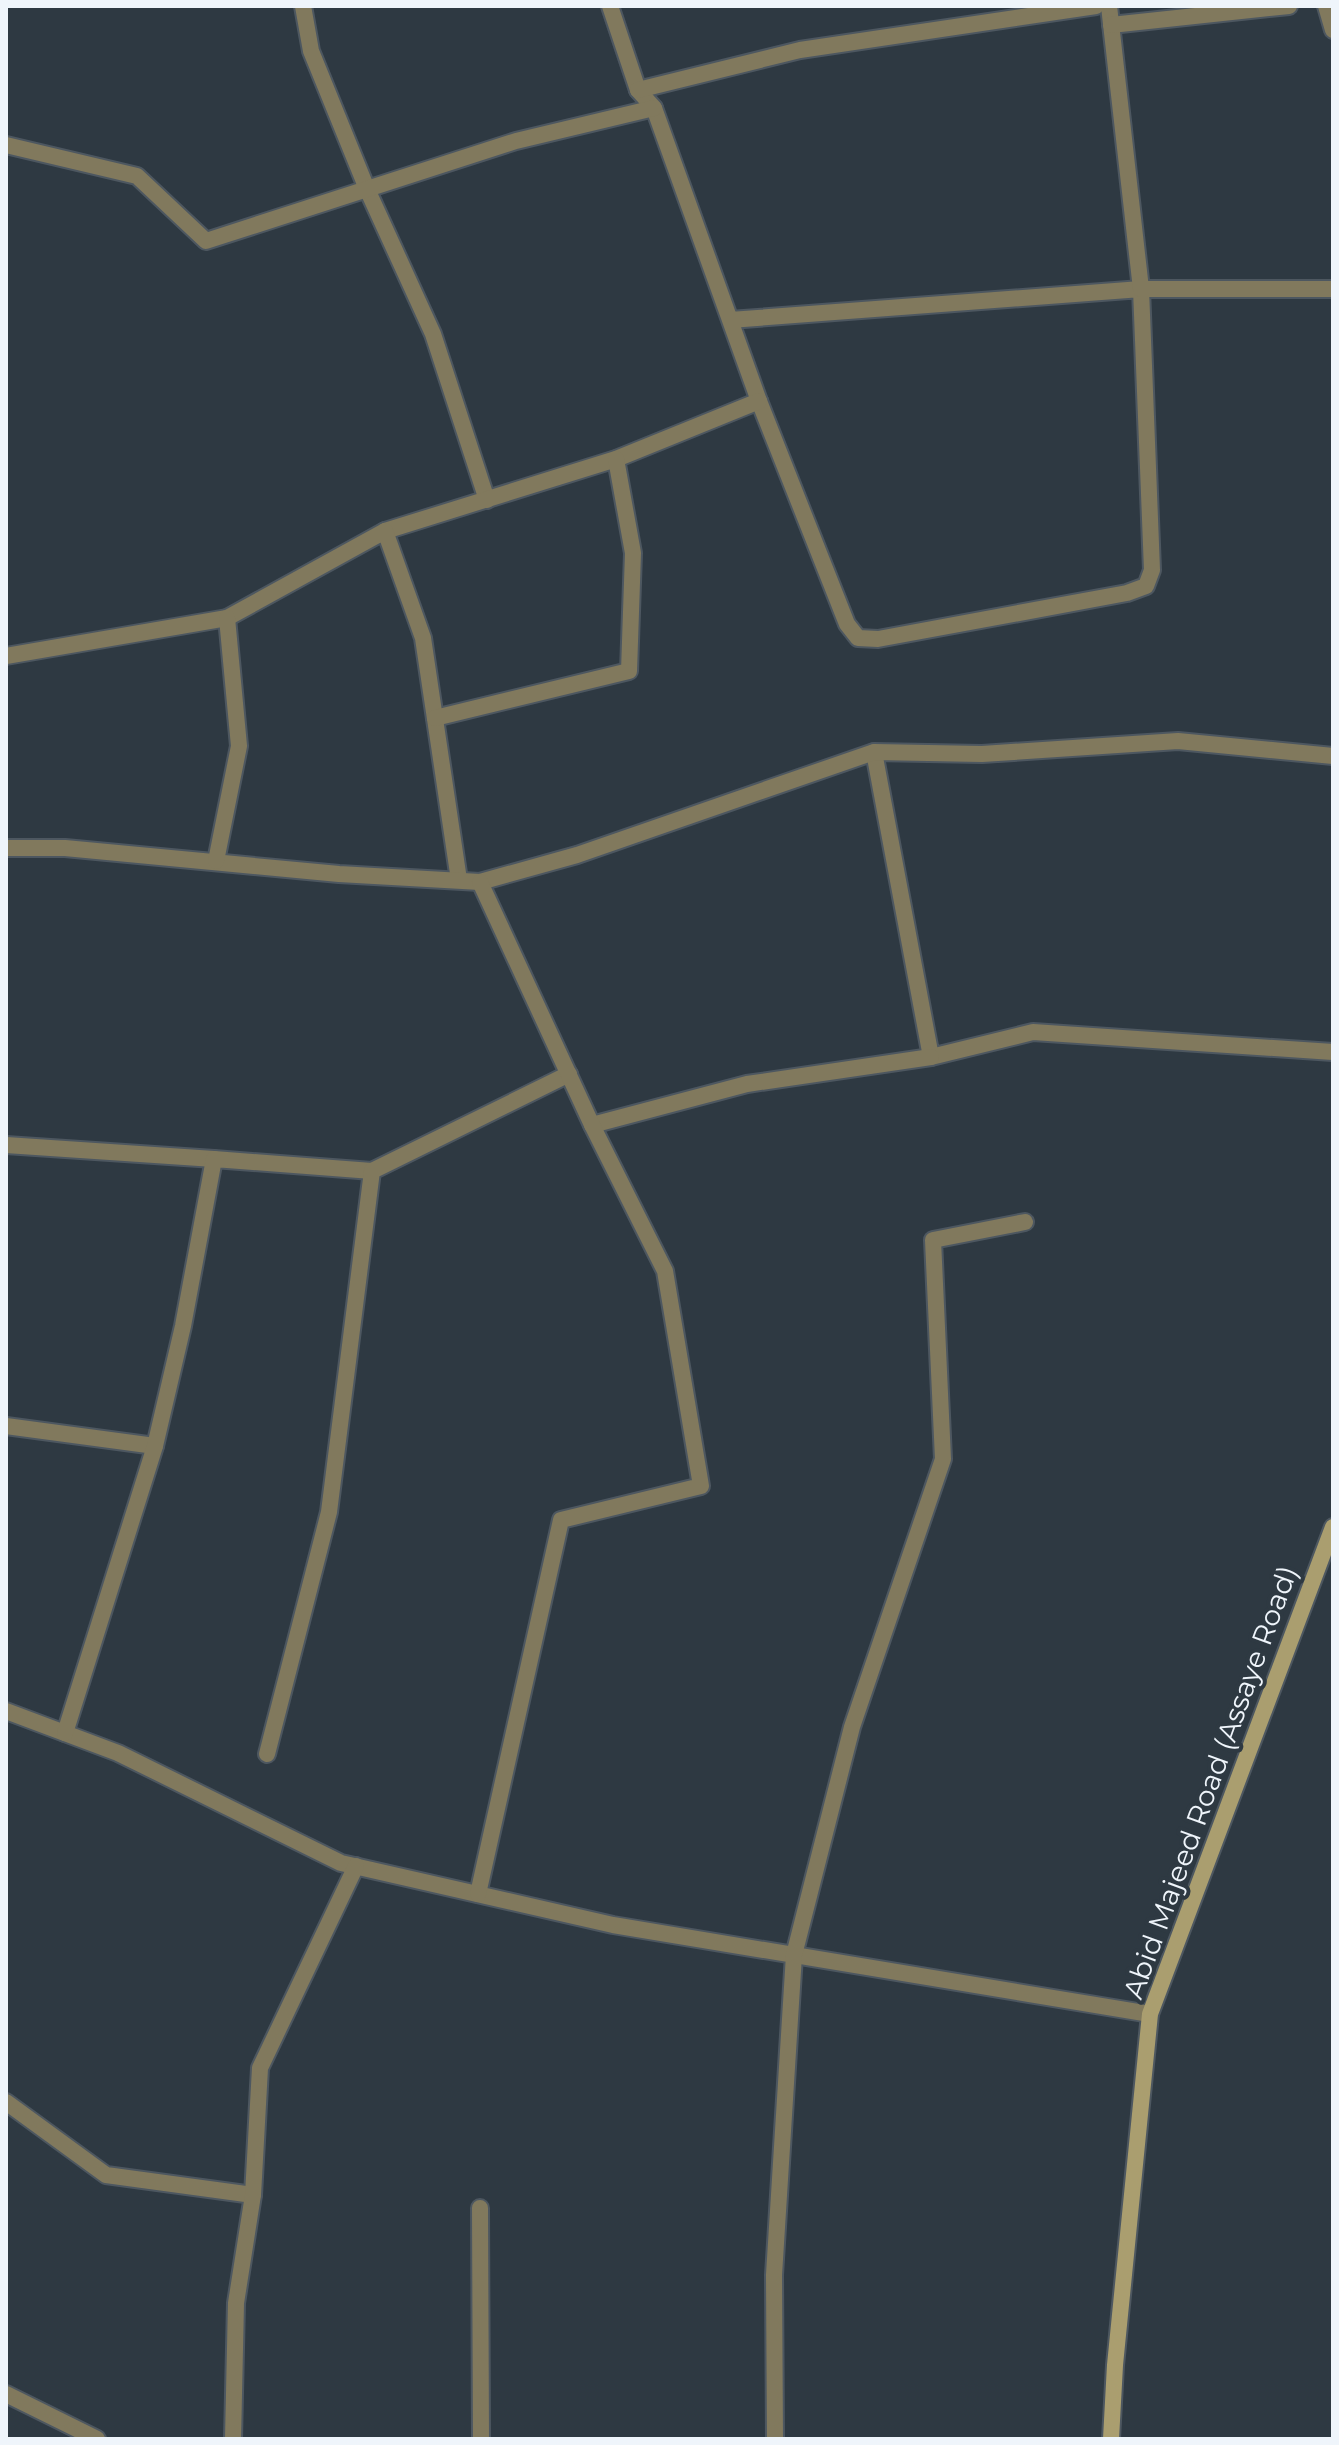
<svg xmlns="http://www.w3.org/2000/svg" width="1339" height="2445" font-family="Montserrat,sans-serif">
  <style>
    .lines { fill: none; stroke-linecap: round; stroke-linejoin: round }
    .minor-casing { stroke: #4d5760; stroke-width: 20 }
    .secondary-casing { stroke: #4d5760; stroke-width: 20 }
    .minor { stroke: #81795d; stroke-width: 16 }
    .secondary { stroke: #aa9e6f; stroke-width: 16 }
    .labels { text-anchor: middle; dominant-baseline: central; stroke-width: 8; stroke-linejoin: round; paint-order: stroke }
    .street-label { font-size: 28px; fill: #eff5fb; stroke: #2e3942 }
  </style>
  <rect width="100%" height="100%" fill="#2e3942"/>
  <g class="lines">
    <g class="minor-casing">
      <g id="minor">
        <path d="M303 6 311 51 367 189 433 334 487 500"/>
        <path d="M610 6 638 90 654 108 759 401 847 624 858 638 878 639 1127 593 1146 586 1152 570 1141 289 730 320"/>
        <path d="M1109 6 1141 289H1333"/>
        <path d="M1326 6 1333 30"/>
        <path d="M1111 25 1289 6"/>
        <path d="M638 90 800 50 1096 6"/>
        <path d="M6 145 137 176 206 241 516 141 654 108"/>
        <path d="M385 531 616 459 759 401"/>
        <path d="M6 656 227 618 385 531 423 638 459 880"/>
        <path d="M435 718 629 671 633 553 616 459"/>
        <path d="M874 752 931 1057 1033 1032 1333 1052"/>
        <path d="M6 848H65L339 874 480 882 577 855 874 752 982 754 1178 741 1333 756"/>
        <path d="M216 861 239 746 227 618"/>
        <path d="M592 1125 747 1084 931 1057"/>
        <path d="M6 1145 214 1159"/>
        <path d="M6 1426 155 1446"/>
        <path d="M6 1711 118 1753 341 1863 613 1925 1150 2014"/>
        <path d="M65 1733 155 1446 183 1326 214 1159 372 1171"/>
        <path d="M267 1754 329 1512 372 1171 569 1074"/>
        <path d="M478 1894 561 1520 701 1486 665 1271 592 1125 480 882"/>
        <path d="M6 2102 106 2175 253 2195"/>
        <path d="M480 2208 481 2439"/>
        <path d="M6 2394 97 2439"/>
        <path d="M233 2439 236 2303 253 2195 260 2068 356 1866"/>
        <path d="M775 2439 774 2275 794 1955 852 1727 943 1459 933 1240 1025 1222"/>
      </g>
    </g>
    <g class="secondary-casing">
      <path id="secondary" d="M1111 2439 1115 2365 1150 2014 1333 1527"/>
    </g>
    <use href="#minor" class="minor"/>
    <use href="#secondary" class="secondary"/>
  </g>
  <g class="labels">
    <g class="street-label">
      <text transform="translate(1210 1782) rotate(-70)">Abid Majeed Road (Assaye Road)</text>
    </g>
  </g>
  <rect width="1339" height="2445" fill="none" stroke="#eff5fb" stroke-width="16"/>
</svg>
